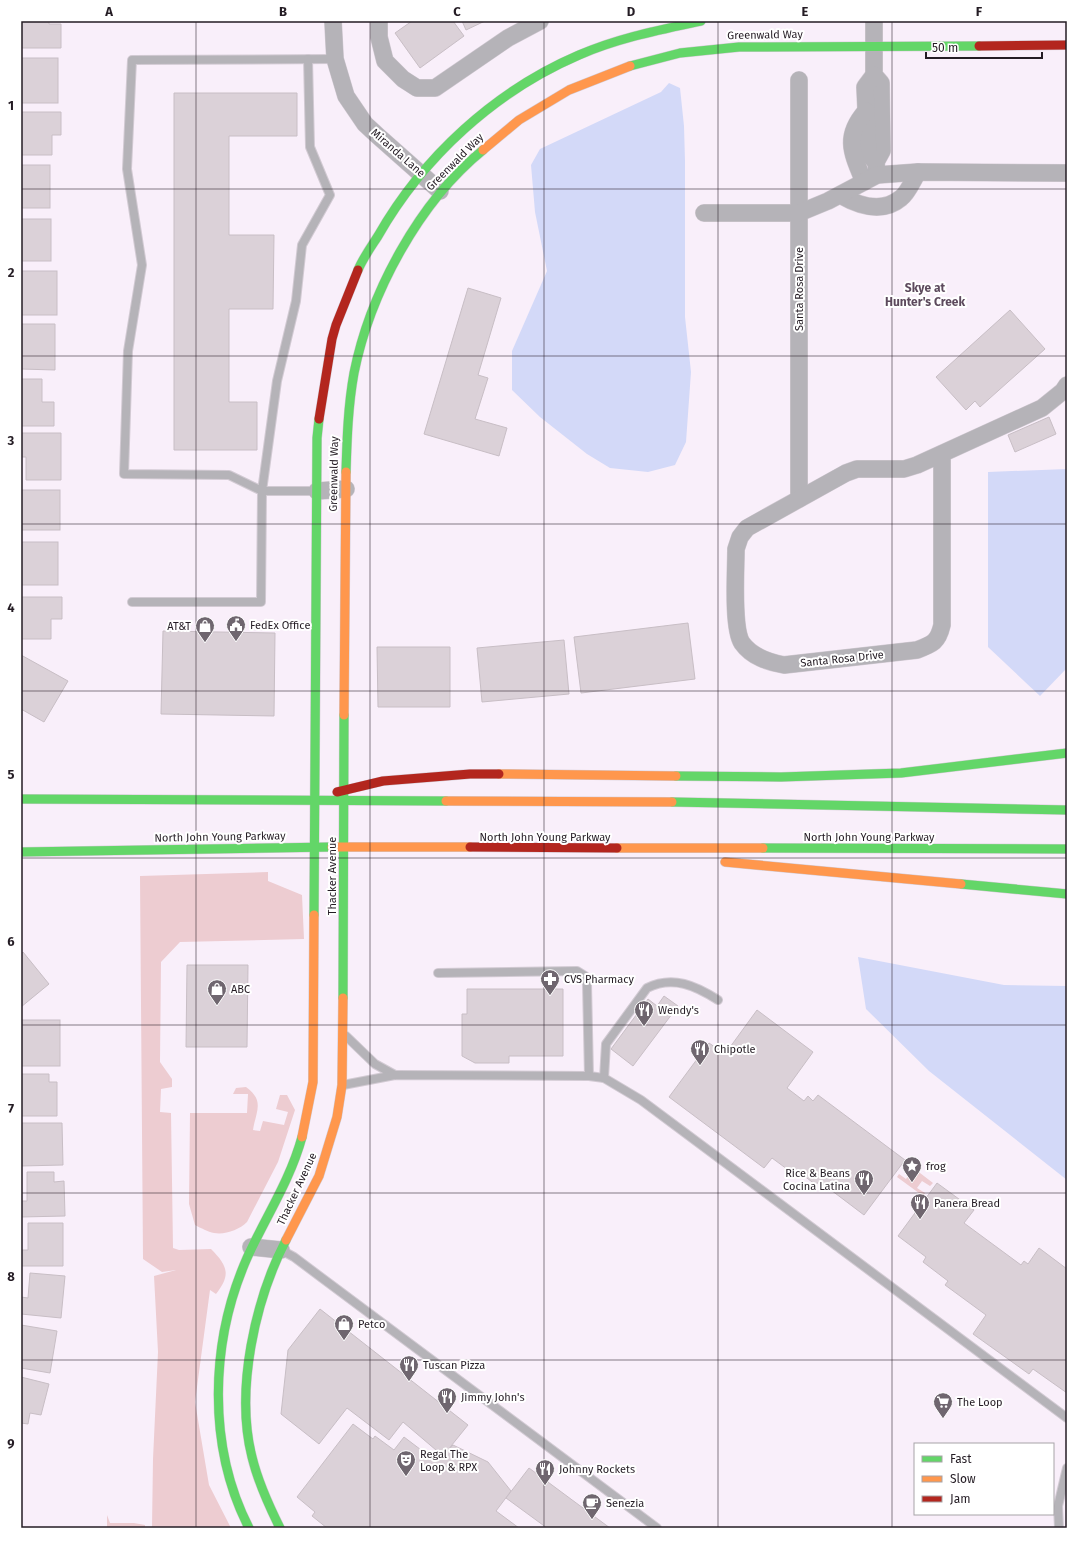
<svg xmlns="http://www.w3.org/2000/svg" width="1088" height="1549" font-family="'Fira Sans',sans-serif">
  <style>
    .green { fill: #edccd1 }
    .water { fill: #d3d9f8 }
    .building { fill: #dbd1d8; stroke: #c8bec5 }
    .lines { fill: none; stroke-linecap: round; stroke-linejoin: round }
    .lane-casing { stroke: #d2cad3; stroke-width: 10 }
    .street-casing { stroke: #d2cad3; stroke-width: 18 }
    .fast-casing { stroke: #d2cad3; stroke-width: 10 }
    .slow-casing { stroke: #d2cad3; stroke-width: 10 }
    .jam-casing { stroke: #d2cad3; stroke-width: 10 }
    .lane { stroke: #b5b3b8; stroke-width: 8 }
    .street { stroke: #b5b3b8; stroke-width: 17 }
    .fast { stroke: #63d668; stroke-width: 9 }
    .slow { stroke: #ff974d; stroke-width: 9 }
    .jam { stroke: #b3261e; stroke-width: 9 }
    .grid { fill: none; stroke: #241c24; stroke-width: 1; stroke-opacity: 0.55 }
    .labels { text-anchor: middle; dominant-baseline: central; stroke-width: 4; stroke-linejoin: round; paint-order: stroke }
    .street-label { font-size: 11px; fill: #241c24; stroke: #fff }
    .poi-label { font-size: 11px; fill: #241c24; stroke: #fff; text-anchor: start }
    .neighbourhood-label { font-size: 12px; font-weight: bold; fill: #5d4a5d; stroke: #fff }
    .neatline { fill: none; stroke: #241c24; stroke-width: 1.5 }
    .grid-label { font-size: 13px; text-anchor: middle; font-weight: bold; fill: #241c24 }
  </style>
  <rect width="100%" height="100%" fill="#f9effa"/>
  <g class="green">
    <path d="M268 872V881L302 895 304 939 180 942 161 962 160 1062 172 1079V1087L161 1089 160 1112 171 1113 173 1248 179 1250 211 1249C228 1266 231 1275 216 1294L210 1290 195 1402 209 1485 231 1528H152L153 1459 158 1352 154 1276 176 1270 162 1272 143 1259 140 876Z"/>
    <path d="M246 1087C265 1101 256 1111 253 1130L260 1131 263 1121 284 1125 288 1112 276 1109 280 1095H287L295 1110 278 1162 247 1222C239 1230 225 1235 214 1233 208 1232 201 1228 195 1225L189 1204 190 1113H247L248 1094H233L236 1088Z"/>
    <path d="M907 1163 933 1183 930 1186 922 1181 917 1188 925 1193 923 1196 897 1177 899 1174 906 1179 911 1172 904 1166Z"/>
    <path d="M107 1515 110 1523H134L145 1525V1528H107Z"/>
  </g>
  <g class="water">
    <path d="M669 83 680 88 684 126 685 161V317L691 372 686 442 675 465 648 472 610 468 587 454 540 417 512 390V351L547 271 535 212 531 165 540 149 661 92Z"/>
    <path d="M1067 469V668L1040 696 988 647V472Z"/>
    <path d="M858 957 1004 985 1067 986V1180L929 1071 866 1009Z"/>
  </g>
  <g class="building">
    <path d="M21 21H49V24H61V48H21Z"/>
    <path d="M412 21H453L464 36 420 68 395 33Z"/>
    <path d="M462 21H485L466 30Z"/>
    <rect x="21" y="58" width="37" height="45"/>
    <path d="M174 93H297V136H229V235H274L273 309H229V402H257V450H174Z"/>
    <path d="M21 112H61V135H52V155H21Z"/>
    <rect x="21" y="165" width="29" height="43"/>
    <rect x="21" y="219" width="30" height="42"/>
    <rect x="21" y="271" width="36" height="44"/>
    <path d="M468 288 501 298 478 375 488 378 475 419 507 428 499 456 424 434Z"/>
    <path d="M1010 310 1045 349 980 407 975 401 966 410 936 377Z"/>
    <path d="M21 324H55V370L21 369Z"/>
    <path d="M21 379H42V402H54V426H21Z"/>
    <path d="M1049 417 1056 434 1015 452 1008 435Z"/>
    <path d="M21 433H61V480H26V457H21Z"/>
    <rect x="21" y="490" width="39" height="40"/>
    <rect x="21" y="542" width="37" height="43"/>
    <path d="M21 597H62V619H51V639H21Z"/>
    <path d="M688 623 695 679 581 693 574 637Z"/>
    <path d="M163 631 275 633 274 716 161 714Z"/>
    <path d="M564 640 569 694 482 702 477 648Z"/>
    <path d="M377 647H450V707H378Z"/>
    <path d="M21 655 68 681 44 722 21 709Z"/>
    <path d="M23 952 49 984 21 1007V954Z"/>
    <path d="M187 965H248L247 1047H186Z"/>
    <path d="M467 989H563V1056H509V1063H475L462 1056V1014H467Z"/>
    <path d="M664 996 678 1006 633 1066 611 1049 648 999 657 1006Z"/>
    <path d="M757 1010 813 1052 787 1088 804 1101 808 1096 813 1101 818 1095 905 1160 864 1215 819 1181 816 1185 794 1168 791 1172 772 1158 764 1168 669 1097 709 1043 725 1054Z"/>
    <rect x="21" y="1020" width="39" height="46"/>
    <path d="M21 1074H49V1082H57V1116H21Z"/>
    <path d="M21 1123H62L63 1165 21 1166Z"/>
    <path d="M27 1172H54V1182L64 1181 65 1216 21 1217V1201H27Z"/>
    <path d="M937 1183 974 1210 964 1223 1021 1265 1024 1261 1028 1264 1039 1248 1067 1269V1393L1033 1369 1029 1374 973 1334 986 1315 945 1285 948 1281 923 1262 926 1257 898 1236Z"/>
    <path d="M28 1223H63V1266H21V1250H28Z"/>
    <path d="M30 1273 65 1276 61 1318 21 1314V1297L28 1298Z"/>
    <path d="M320 1309 468 1425 443 1456 403 1422 389 1440 347 1408 319 1444 281 1414 288 1350Z"/>
    <path d="M21 1325 57 1331 50 1373 21 1368Z"/>
    <path d="M21 1377 49 1384 41 1415 30 1413 28 1424 21 1423Z"/>
    <path d="M353 1424 373 1439 375 1436 394 1450 404 1437 437 1462 453 1445 488 1462 511 1491 496 1511 519 1528H327L312 1516 315 1512 297 1497Z"/>
    <path d="M529 1468 610 1528H547L506 1498Z"/>
  </g>
  <g class="lines">
    <g class="lane-casing">
      <g id="lane">
        <path d="M316 491H262L229 475 124 474 128 351 142 265 127 169 132 60 335 59"/>
        <path d="M132 602H261L262 491 277 381 296 301 302 245 330 195 310 147 308 59"/>
        <path d="M438 973 577 971 585 976 587 984 589 1076"/>
        <path d="M346 1036 375 1064 395 1075"/>
        <path d="M604 1078 606 1044 647 988C673 975 696 986 718 1000"/>
        <path d="M343 1085 395 1075 589 1076 604 1078 641 1100 1067 1418"/>
        <path d="M281 1250 294 1257 322 1278 657 1528"/>
        <path d="M1059 1528 1058 1506 1067 1468"/>
      </g>
    </g>
    <g class="street-casing">
      <g id="street">
        <path d="M333 21 335 59 346 96 365 124 378 136 440 191"/>
        <path d="M379 21V37L385 61 403 79 417 88H435L508 38 540 21"/>
        <path d="M874 21V75L881 83 882 151 876 162 877 175"/>
        <path d="M874 75 865 87 868 154 876 162"/>
        <path d="M799 80V499"/>
        <path d="M864 182C852 153 843 137 866 111"/>
        <path d="M840 195C859 206 882 214 901 198 908 193 913 180 918 172"/>
        <path d="M704 213H799L828 201 877 175 918 172 1067 173"/>
        <path d="M942 454V625C938 642 933 644 917 650L784 665C768 662 752 657 742 643 732 628 736 569 736 549L740 537 747 528 846 473 857 469H904L917 465 1042 408 1063 391 1067 385"/>
        <path d="M317 491 346 489"/>
        <path d="M251 1247 281 1250"/>
      </g>
    </g>
    <g class="fast-casing">
      <g id="fast">
        <path d="M630 66 680 53 739 47 979 46"/>
        <path d="M358 270C363 258 371 247 378 236 423 157 495 91 579 55 618 38 659 30 701 21"/>
        <path d="M346 472C347 439 348 406 354 373 370 293 419 202 483 150"/>
        <path d="M676 776 781 777 901 773 1067 753"/>
        <path d="M21 799 446 801"/>
        <path d="M672 802 1067 810"/>
        <path d="M763 848 1067 849"/>
        <path d="M21 852 332 847"/>
        <path d="M961 884 1067 894"/>
        <path d="M314 915 317 438 319 419"/>
        <path d="M343 998 344 715"/>
        <path d="M249 1528C207 1446 210 1342 247 1258 265 1218 290 1181 302 1137"/>
        <path d="M280 1528C269 1506 258 1482 252 1457 235 1390 255 1300 286 1240"/>
      </g>
    </g>
    <g class="slow-casing">
      <g id="slow">
        <path d="M483 150 519 120 569 90 630 66"/>
        <path d="M344 715 346 472"/>
        <path d="M499 774 676 776"/>
        <path d="M446 801 672 802"/>
        <path d="M332 847H470"/>
        <path d="M617 848H763"/>
        <path d="M725 862 961 884"/>
        <path d="M302 1137 313 1082 314 915"/>
        <path d="M286 1240 319 1176 337 1117 342 1085 343 998"/>
      </g>
    </g>
    <g class="jam-casing">
      <g id="jam">
        <path d="M979 46 1067 45"/>
        <path d="M319 419 332 339 336 325 358 270"/>
        <path d="M337 792 383 781 470 774H499"/>
        <path d="M470 847 617 848"/>
      </g>
    </g>
    <use href="#lane" class="lane"/>
    <use href="#street" class="street"/>
    <use href="#fast" class="fast"/>
    <use href="#slow" class="slow"/>
    <use href="#jam" class="jam"/>
  </g>
  <path class="grid" d="M196 21V1528M370 21V1528M544 21V1528M718 21V1528M892 21V1528M21 189H1067M21 356H1067M21 524H1067M21 691H1067M21 858H1067M21 1025H1067M21 1193H1067M21 1360H1067"/>
  <defs>
    <g id="civic-pin" transform="scale(1)"><path d="M0 17L-7.5 6A9.5 9.5 0 1 1 7.5 6Z" fill="#6f666f" stroke="#fff"/><path d="M-.6-6.5H3V-4.5H.6V-3L4-1V1h2V6H-6V1h2V-1L-.6-3ZM-1.2 2.5V6h2.4V2.5Z" fill="#fff"/></g>
    <g id="shop-pin" transform="scale(1)"><path d="M0 17L-7.5 6A9.5 9.5 0 1 1 7.5 6Z" fill="#6f666f" stroke="#fff"/><path d="M-5-2.5h2.3a2.7 3.5 0 0 1 5.4 0H5L5.5 6h-11ZM-1.5-2.5h3a1.5 2.3 0 0 0-3 0Z" fill="#fff"/></g>
    <g id="pharmacy-pin" transform="scale(1)"><path d="M0 17L-7.5 6A9.5 9.5 0 1 1 7.5 6Z" fill="#6f666f" stroke="#fff"/><path d="M-2-6h4v4h4v4h-4v4h-4v-4h-4v-4h4Z" fill="#fff"/></g>
    <g id="restaurant-pin" transform="scale(1)"><path d="M0 17L-7.5 6A9.5 9.5 0 1 1 7.5 6Z" fill="#6f666f" stroke="#fff"/><path d="M-5-6h1v4h1v-4h1v4h1v-4h1v5L-1.5 .5V6h-2V.5L-5-1ZM5-6V6H3V1.5H1.5Q1.5-4 5-6Z" fill="#fff"/></g>
    <g id="sight-pin" transform="scale(1)"><path d="M0 17L-7.5 6A9.5 9.5 0 1 1 7.5 6Z" fill="#6f666f" stroke="#fff"/><path d="M0-6L1.8-2.2L6-1.7L2.9 1.2L3.7 5.4L0 3.3L-3.7 5.4L-2.9 1.2L-6-1.7L-1.8-2.2Z" fill="#fff"/></g>
    <g id="supermarket-pin" transform="scale(1)"><path d="M0 17L-7.5 6A9.5 9.5 0 1 1 7.5 6Z" fill="#6f666f" stroke="#fff"/><path d="M-6-5.5h2.5l.6 2H6L4.5 2H-2.5L-4.4-4H-6ZM-1.5 3.2a1.3 1.3 0 1 0 .1 0ZM3 3.2a1.3 1.3 0 1 0 .1 0Z" fill="#fff"/></g>
    <g id="theatre-pin" transform="scale(1)"><path d="M0 17L-7.5 6A9.5 9.5 0 1 1 7.5 6Z" fill="#6f666f" stroke="#fff"/><path d="M-5-5.5Q0-4 5-5.5V0Q5 5 0 6Q-5 5-5 0ZM-3.3-2.5H-1v1.5H-3.3ZM1-2.5H3.3v1.5H1ZM-2.8 1Q0 5.5 2.8 1Z" fill="#fff"/></g>
    <g id="cafe-pin" transform="scale(1)"><path d="M0 17L-7.5 6A9.5 9.5 0 1 1 7.5 6Z" fill="#6f666f" stroke="#fff"/><path d="M-5.5-4.5H6V0H3Q3 3.5 0 3.5H-2.5Q-5.5 3.5-5.5 0ZM3-3.2v2h1.7v-2ZM-6 4.5H4V6H-6Z" fill="#fff"/></g>
  </defs>
  <g fill-rule="evenodd">
    <use href="#civic-pin" x="236" y="625"/>
    <use href="#shop-pin" x="205" y="626"/>
    <use href="#pharmacy-pin" x="550" y="979"/>
    <use href="#shop-pin" x="217" y="989"/>
    <use href="#restaurant-pin" x="644" y="1010"/>
    <use href="#restaurant-pin" x="700" y="1049"/>
    <use href="#sight-pin" x="912" y="1166"/>
    <use href="#restaurant-pin" x="864" y="1179"/>
    <use href="#restaurant-pin" x="920" y="1203"/>
    <use href="#shop-pin" x="344" y="1324"/>
    <use href="#restaurant-pin" x="409" y="1365"/>
    <use href="#restaurant-pin" x="447" y="1397"/>
    <use href="#supermarket-pin" x="943" y="1402"/>
    <use href="#theatre-pin" x="406" y="1460"/>
    <use href="#restaurant-pin" x="545" y="1469"/>
    <use href="#cafe-pin" x="592" y="1503"/>
  </g>
  <g class="labels">
    <g class="street-label">
      <text transform="translate(765 35) rotate(-1)">Greenwald Way</text>
      <text transform="translate(398 153) rotate(41)">Miranda Lane</text>
      <text transform="translate(455 162) rotate(-45)">Greenwald Way</text>
      <text transform="translate(799 289) rotate(-90)">Santa Rosa Drive</text>
      <text transform="translate(334 474) rotate(-89)">Greenwald Way</text>
      <text transform="translate(842 659) rotate(-6)">Santa Rosa Drive</text>
      <text transform="translate(220 837) rotate(-1)">North John Young Parkway</text>
      <text x="545" y="837">North John Young Parkway</text>
      <text x="869" y="837">North John Young Parkway</text>
      <text transform="translate(332 876) rotate(-90)">Thacker Avenue</text>
      <text transform="translate(297 1189) rotate(-65)">Thacker Avenue</text>
    </g>
    <g class="poi-label">
      <text x="250" y="625">FedEx Office</text>
      <text x="191" y="626" text-anchor="end">AT&amp;T</text>
      <text x="564" y="979">CVS Pharmacy</text>
      <text x="231" y="989">ABC</text>
      <text x="658" y="1010">Wendy's</text>
      <text x="714" y="1049">Chipotle</text>
      <text x="926" y="1166">frog</text>
      <text x="850" y="1173" text-anchor="end">Rice &amp; Beans<tspan x="850" dy="13">Cocina Latina</tspan></text>
      <text x="934" y="1203">Panera Bread</text>
      <text x="358" y="1324">Petco</text>
      <text x="423" y="1365">Tuscan Pizza</text>
      <text x="461" y="1397">Jimmy John's</text>
      <text x="957" y="1402">The Loop</text>
      <text x="420" y="1454">Regal The<tspan x="420" dy="13">Loop &amp; RPX</tspan></text>
      <text x="559" y="1469">Johnny Rockets</text>
      <text x="606" y="1503">Senezia</text>
    </g>
    <g class="neighbourhood-label">
      <text x="925" y="288">Skye at<tspan x="925" dy="14">Hunter's Creek</tspan></text>
    </g>
  </g>
  <rect width="1088" height="1549" fill="none" stroke="#ffffff" stroke-width="44"/>
  <rect x="914" y="1443" width="140" height="72" fill="#ffffff" stroke="#a7a4a7"/>
  <rect x="922" y="1456" width="20" height="6" fill="#63d668" stroke="#a7a4a7"/>
  <text x="950" y="1463" font-size="12" fill="#241c24">Fast</text>
  <rect x="922" y="1476" width="20" height="6" fill="#ff974d" stroke="#a7a4a7"/>
  <text x="950" y="1483" font-size="12" fill="#241c24">Slow</text>
  <rect x="922" y="1496" width="20" height="6" fill="#b3261e" stroke="#a7a4a7"/>
  <text x="950" y="1503" font-size="12" fill="#241c24">Jam</text>
  <path d="M926 52v6h116v-6" fill="none" stroke="#241c24" stroke-width="2"/>
  <text x="932" y="52" font-size="12" fill="#241c24" stroke="#ffffff" stroke-width="3" paint-order="stroke">50 m</text>
  <rect x="22" y="22" width="1044" height="1505" class="neatline"/>
  <g class="grid-label">
    <text x="109" y="16">A</text>
    <text x="283" y="16">B</text>
    <text x="457" y="16">C</text>
    <text x="631" y="16">D</text>
    <text x="805" y="16">E</text>
    <text x="979" y="16">F</text>
    <text x="11" y="110">1</text>
    <text x="11" y="277">2</text>
    <text x="11" y="445">3</text>
    <text x="11" y="612">4</text>
    <text x="11" y="779">5</text>
    <text x="11" y="946">6</text>
    <text x="11" y="1113">7</text>
    <text x="11" y="1281">8</text>
    <text x="11" y="1448">9</text>
  </g>
</svg>
